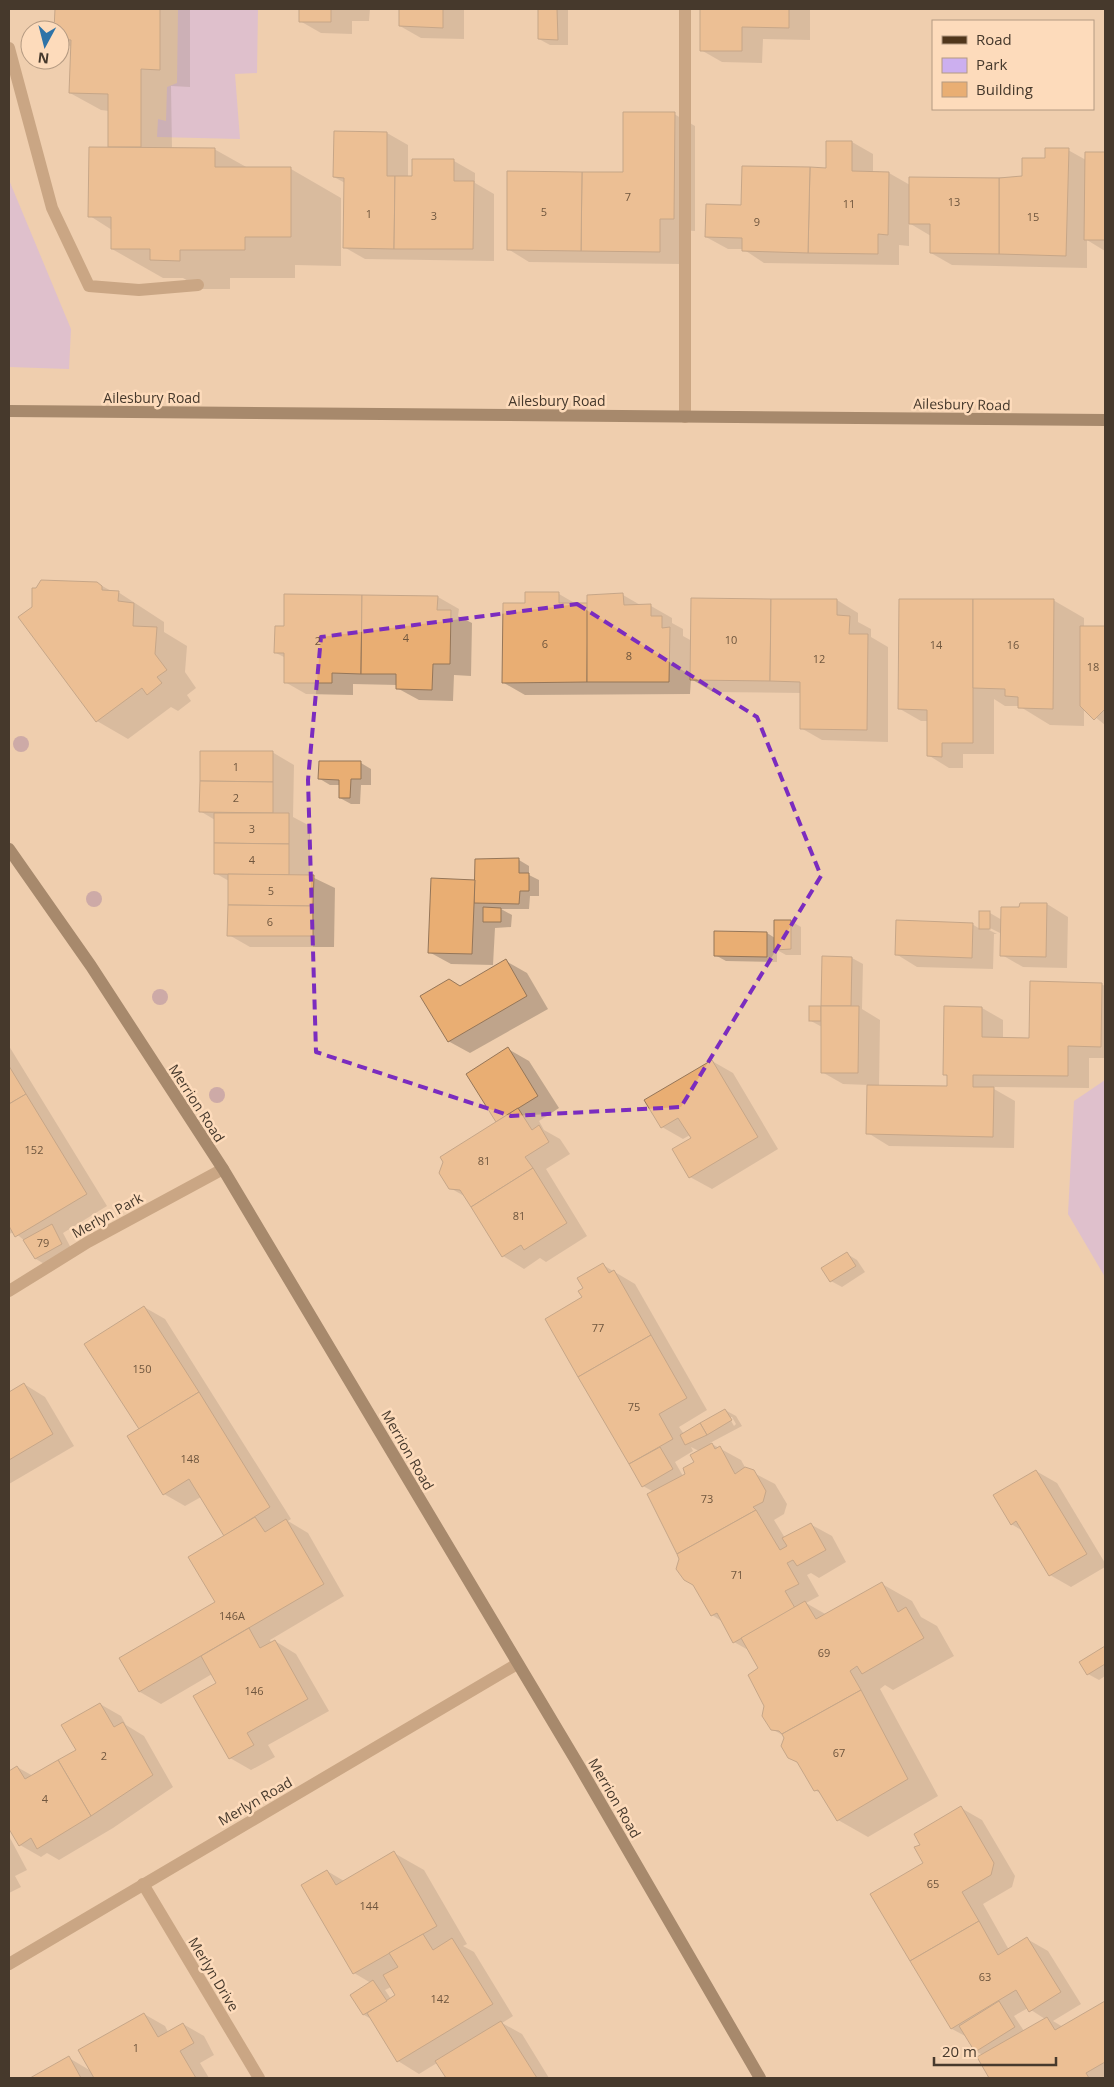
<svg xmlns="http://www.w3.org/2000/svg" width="1114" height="2087" font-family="'Open Sans',sans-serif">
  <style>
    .green { fill: #ccafef }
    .shadow { fill: #0003; fill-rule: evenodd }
    .building { fill: #e9ae73; stroke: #957659 }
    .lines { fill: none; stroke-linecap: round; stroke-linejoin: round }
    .minor { stroke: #9e7750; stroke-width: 12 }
    .major { stroke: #50361b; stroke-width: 12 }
    .tree { fill: #a47f9d }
    .marked { fill: none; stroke: #7b2cbf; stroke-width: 4; stroke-dasharray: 10 6; stroke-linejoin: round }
    .labels { text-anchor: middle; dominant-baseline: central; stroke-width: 5; stroke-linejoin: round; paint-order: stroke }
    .number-label { font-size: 11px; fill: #6f563e }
    .street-label { font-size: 14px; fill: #46392c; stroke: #fddbbb }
  </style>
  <rect width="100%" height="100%" fill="#efceae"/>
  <g class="green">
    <path d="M178 9H258L257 73 235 74 240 139 157 137 158 119 166 121 167 87 177 83Z"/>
    <path d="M9 180 71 329 69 369 9 367Z"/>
    <path d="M1105 1080V1277L1068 1214 1074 1101Z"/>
  </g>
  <g class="shadow">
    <path d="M56 9H190V87L171 86 172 149H214L248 168 291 169 341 198V266L295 265V278H230V289H202L183 278H163L112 249V230L90 216 110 148 109 111 101 110 70 93 72 47 60 41V30H56Z"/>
    <path d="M300 9H370L369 21H352V34L321 33 300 21Z"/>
    <path d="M401 9H464V39L421 38 400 26Z"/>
    <path d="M539 9H568V45H550L539 39Z"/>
    <path d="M702 9H810V40L763 39 762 63 722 62 701 50Z"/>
    <path d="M674 114 695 126V231L681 230V264L529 262 508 249 624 174Z"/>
    <path d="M387 133 408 145V177H413L454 161 475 173V183L494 194V261L365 259 344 247 345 183 334 177Z"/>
    <path d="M852 142 873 154V173H889L910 185V179L1023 177 1046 160 1068 150 1086 160V153H1105V251L1087 240V268L952 265 931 253V236L909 223V246L899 245V265L764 263 743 249H728L706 237 742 206 827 169Z"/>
    <path d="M97 583 113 592H118L164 622V632L187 646 185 672 196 688 187 695 191 701 178 711 171 707 128 739 97 721 20 617Z"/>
    <path d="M527 593 559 594 578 605H589L623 595 642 606H651L672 618V623L683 629V636L692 641 837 600 858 613V622L871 629V637L888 647V742L822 740 801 728 802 693 713 692 691 679 690 694 525 695 504 683 527 604Z"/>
    <path d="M438 597 459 609 458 616 472 623 471 676 454 675 453 701 419 700 397 688V685L353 684V695L306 694 285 682 286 658 276 653 285 628Z"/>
    <path d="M1053 600 1084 618V627H1105V725L1084 708V726L1050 725 1019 706H1005L994 699V754H963V768H949L928 755V721H921L900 709Z"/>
    <path d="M272 752 294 765 293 817 310 826V876L335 888 334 947H250L229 935V881L215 873V820L200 811Z"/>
    <path d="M361 763 371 769V785H361L360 804H351L340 798V785H330L320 779Z"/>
    <path d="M476 860H519L529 866V875L539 880V896H530L529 909H501L512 915 511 927 495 928 493 965 451 964 429 952 476 881Z"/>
    <path d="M1047 904 1068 917 1067 968 1023 967 1002 955V934L990 928 989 930 997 934H994L993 969 917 967 896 954 972 924 980 929 990 913 1002 920 1021 909Z"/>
    <path d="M791 921 801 927V955H786L777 950V962L726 961 715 955 767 933 775 938Z"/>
    <path d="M823 958H852L863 964 862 1009 880 1020 879 1086 948 1088V1077L944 1074 982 1008 1003 1020V1039H1030L1101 984 1105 986V1058H1089V1088L994 1087V1089L1015 1101 1014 1148 889 1146 868 1133V1085L843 1084 822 1072V1027L811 1021 823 1007Z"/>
    <path d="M506 961 527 973 548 1009 470 1053 448 1041 461 987Z"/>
    <path d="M9 1046 107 1206 63 1233 72 1250 46 1265 36 1259 25 1241 14 1232 9 1234Z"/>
    <path d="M508 1049 529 1061 559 1108 539 1121 544 1130 560 1139 570 1154 546 1169 587 1236 546 1262 540 1258 524 1269 503 1256 466 1197 450 1188 498 1122Z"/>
    <path d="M712 1061 733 1073 778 1149 712 1189 690 1177 692 1139 690 1135 683 1139 662 1127Z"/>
    <path d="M847 1254 857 1260 865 1272 842 1287 831 1281Z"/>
    <path d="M603 1265 635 1284 707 1410 679 1427 684 1434 725 1410 736 1416 742 1426 710 1443 741 1460 746 1469 775 1484 787 1504 784 1514 774 1520 785 1538 810 1524 832 1536 846 1562 819 1578 811 1573 807 1575 819 1596 806 1603 827 1615 882 1584 912 1601 921 1617 937 1626 954 1656 893 1690 885 1685 880 1689 938 1796 868 1837 838 1820 823 1795 815 1790 800 1764 789 1758 784 1736 772 1729 759 1668 750 1651 734 1642 723 1622 712 1615 680 1559 654 1492 643 1486 630 1463 584 1298 585 1288ZM729 1417H732L736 1424 734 1426ZM691 1447 699 1451 695 1462 683 1476 675 1462 693 1451Z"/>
    <path d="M144 1307 165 1319 291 1519 288 1521 308 1533 344 1596 270 1640 271 1643 275 1641 296 1654 329 1711 268 1745 275 1757 251 1770 230 1758 218 1684 212 1674 161 1704 140 1692 216 1602 225 1536 201 1497 185 1506 164 1494 140 1430Z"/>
    <path d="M24 1384 45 1397 74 1446 9 1484V1393Z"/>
    <path d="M1036 1471 1057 1483 1105 1563V1567L1071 1587 1050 1575 1023 1531 1011 1524Z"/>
    <path d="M1105 1648V1676L1099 1680 1088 1674 1081 1662Z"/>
    <path d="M100 1704 121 1716 126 1725 144 1736 173 1787 113 1828 59 1860 47 1853 41 1857 20 1845 9 1827V1772L17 1767 33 1776 78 1750Z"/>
    <path d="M961 1808 982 1820 1015 1876 1012 1887 983 1904 1009 1950 1027 1939 1048 1951 1081 2004 1053 2021 1063 2027 1105 2003V2078H990L978 2058 983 2055 975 2051 967 2037 952 2029 872 1894 925 1863 921 1845ZM1028 2008 1045 2019 1024 2031 1014 2016Z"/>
    <path d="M9 1836 27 1870 15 1876 21 1887 9 1893Z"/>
    <path d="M394 1853 424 1870 467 1944 463 1946 474 1952 513 2016 502 2023 522 2034 549 2078H447L437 2063 419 2074 398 2061 373 2020 364 2015 352 1996 371 1983 354 1973 327 1871 344 1881ZM391 1987 397 1996 391 1999 385 1990Z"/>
    <path d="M144 2014 165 2026 168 2032 183 2024 204 2036 214 2055 200 2063 209 2078H32L69 2058 91 2071Z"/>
  </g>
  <g class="building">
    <path d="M55 9H160V70L141 69V147H108V94L69 93 71 40 60 39V30H54Z"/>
    <path d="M299 9H349H331V22H299Z"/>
    <path d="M399 9H443V28L399 26Z"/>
    <path d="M538 9H557L558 40 538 39Z"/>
    <path d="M700 9H789V28L742 27V51H700Z"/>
    <path d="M623 112H675L674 219H660V252L581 251 582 172H623Z"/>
    <path d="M334 131 387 132V176H395L394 249 343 248 344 178 333 177Z"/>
    <path d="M826 141H852V171L889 172 888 235 878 234V254L808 253 810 167 826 168Z"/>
    <path d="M89 147 215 148V167H291V237H245V250H180V261L150 260V249H111V217H88Z"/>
    <path d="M1045 148H1069L1066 256 999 254V178L1022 176V158H1045Z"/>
    <path d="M1085 152H1105V240H1084Z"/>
    <path d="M412 159H454V181H474L473 249H394L395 176H412Z"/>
    <path d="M742 166 810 167 808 253 742 251V238L705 237 706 204 741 205Z"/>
    <path d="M507 171 582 172 581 251 507 250Z"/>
    <path d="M909 177 999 178V254L930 253V224H909Z"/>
    <path d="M41 580 97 582 102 586V590L119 591 118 601 134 603 133 626 157 627 155 654 167 670 157 677 162 683 147 695 142 688 96 722 18 617 32 607V588H36Z"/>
    <path d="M525 592H559V603H588L587 682 502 683 503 603H525Z"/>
    <path d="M623 593 624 605 651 604V616H662V628L670 627 669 682H587V595Z"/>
    <path d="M284 594 362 595 361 674 332 673V683H284V653H274L275 626H284Z"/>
    <path d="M362 595 438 596 437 610H451L450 664H433L432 690 396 689V674H361Z"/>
    <path d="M691 598 771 599 770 681 690 680Z"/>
    <path d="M771 599H837V615L850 616 849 634H868L867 730 800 729V682L770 681Z"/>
    <path d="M899 599H973V743H942V757L927 756V710L898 709Z"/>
    <path d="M973 599H1054L1053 709 1018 708V697L1005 696V689L973 688Z"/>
    <path d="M1080 626H1105V709L1094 720 1080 706Z"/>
    <path d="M200 751H273V782L200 781Z"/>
    <path d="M319 761H361V779H351L350 798H339V780L318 779Z"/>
    <path d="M200 781 273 782V813L199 812Z"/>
    <path d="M214 813H289V844L214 843Z"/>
    <path d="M214 843 289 844V875L214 874Z"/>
    <path d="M519 858V873H529V891H520L519 904 474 903 475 859Z"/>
    <path d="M228 874 314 875 313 906 228 905Z"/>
    <path d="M431 878 475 880 472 954 428 953Z"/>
    <path d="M1020 903H1047L1046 957 1000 956 1001 907H1019Z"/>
    <path d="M228 905 313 906V936H227Z"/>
    <path d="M483 907 501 908V922H483Z"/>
    <rect x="979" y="911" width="11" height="18"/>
    <path d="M774 920H791V949L774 950Z"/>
    <path d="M896 920 973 923 972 958 895 955Z"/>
    <path d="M714 931 767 932V957L714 956Z"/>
    <path d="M822 956 852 957 851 1006H821Z"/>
    <path d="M506 959 527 996 448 1042 420 996 449 979 460 986Z"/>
    <path d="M1030 981 1102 983 1101 1047 1068 1046V1076L973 1075V1087H994L993 1137 866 1134 867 1085 947 1086V1075H943L944 1006 982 1007V1037L1029 1038Z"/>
    <rect x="809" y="1006" width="12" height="15"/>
    <path d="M821 1006H859L858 1073H821Z"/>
    <path d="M508 1047 538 1096 496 1122 466 1074Z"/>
    <path d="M712 1060 758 1137 689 1178 672 1149 691 1138 678 1118 661 1128 644 1100Z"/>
    <path d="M9 1066 26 1094 9 1104Z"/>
    <path d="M26 1094 87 1194 15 1237 9 1226V1104Z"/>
    <path d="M518 1108 532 1130 539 1125 549 1142 525 1157 533 1168 471 1207 460 1190 449 1189 439 1173 443 1162 440 1157Z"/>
    <path d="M533 1168 567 1223 524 1250 521 1245 502 1257 471 1207Z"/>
    <path d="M52 1224 62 1244 35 1259 23 1240Z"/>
    <path d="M847 1252 856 1266 830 1282 821 1268Z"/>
    <path d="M603 1263 609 1273 614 1270 651 1335 578 1377 545 1319 582 1297 578 1291 583 1288 577 1278Z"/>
    <path d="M144 1306 199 1392 139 1429 84 1344Z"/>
    <path d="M651 1335 687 1398 659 1414 673 1439 629 1464 578 1377Z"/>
    <path d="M24 1383 53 1434 9 1460V1392Z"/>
    <path d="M199 1392 270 1507 224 1536 189 1479 163 1495 127 1436Z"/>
    <path d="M725 1409 732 1420 707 1435 700 1423Z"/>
    <path d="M700 1423 707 1435 685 1445 680 1435Z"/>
    <path d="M712 1443 715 1449 720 1446 735 1474 745 1467 754 1470 766 1491 763 1502 753 1507 756 1510 677 1554 647 1494 685 1474 683 1468 694 1462 690 1455Z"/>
    <path d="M660 1447 673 1469 642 1487 629 1464Z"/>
    <path d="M1036 1470 1087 1554 1049 1576 1016 1521 1011 1525 993 1495Z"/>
    <path d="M756 1510 780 1550 787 1546 782 1538 811 1523 826 1550 797 1566 793 1560 787 1563 799 1584 785 1591 795 1608 733 1643 717 1613 711 1616 693 1585 684 1580 676 1569 679 1559 677 1554Z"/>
    <path d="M255 1517 265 1532 286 1519 324 1584 139 1692 119 1658 215 1602 188 1557Z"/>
    <path d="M882 1582 898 1612 906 1607 924 1638 862 1674 857 1666 850 1671 861 1690 782 1734 779 1731 771 1730 762 1716 764 1706 748 1675 758 1668 741 1638 805 1601 816 1619Z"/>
    <path d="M249 1628 260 1648 275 1640 308 1699 247 1733 254 1745 229 1759 193 1696 216 1683 201 1656Z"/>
    <path d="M1105 1646V1664L1087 1675 1079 1662Z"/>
    <path d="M861 1690 908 1779 837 1821 818 1790 814 1791 797 1762 788 1758 781 1746 784 1738 782 1734Z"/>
    <path d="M100 1703 114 1727 123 1722 153 1775 91 1816 58 1760 76 1750 61 1725Z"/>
    <path d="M58 1760 91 1816 37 1849 31 1838 19 1846 9 1829V1771L17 1766 25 1779Z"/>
    <path d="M961 1806 994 1863 991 1875 962 1892 979 1921 910 1961 870 1894 923 1863 914 1847 920 1845 914 1834Z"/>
    <path d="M394 1851 437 1926 353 1974 301 1885 327 1870 336 1885Z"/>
    <path d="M979 1921 998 1955 1027 1937 1061 1992 1029 2012 1016 1990 951 2029 910 1961Z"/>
    <path d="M423 1934 433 1950 452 1938 493 2004 397 2062 367 2013 395 1995 383 1975 398 1967 389 1953Z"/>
    <path d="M373 1980 387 2001 363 2015 350 1995Z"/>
    <path d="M999 2001 1015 2027 975 2052 959 2026Z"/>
    <path d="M1105 2001V2062L1086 2073 1089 2078H989L977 2057 1047 2017 1055 2030Z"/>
    <path d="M144 2013 158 2037 183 2023 194 2043 180 2051 196 2078H94L78 2050Z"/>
    <path d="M501 2021 537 2078H446L435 2061Z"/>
    <path d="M69 2056 81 2078H30Z"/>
  </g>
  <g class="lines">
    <g class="minor">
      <path d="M685 9V417"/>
      <path d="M9 48 52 208 89 286 139 290 198 285"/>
      <path d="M9 1291 88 1242 223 1169"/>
      <path d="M143 1884 259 2078"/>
      <path d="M9 1964 517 1664"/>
    </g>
    <g class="major">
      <path d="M9 411 1105 420"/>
      <path d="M9 849 91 966 223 1169 578 1764 760 2078"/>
    </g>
  </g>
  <g class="tree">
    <circle cx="21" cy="744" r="8"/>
    <circle cx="94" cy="899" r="8"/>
    <circle cx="160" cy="997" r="8"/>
    <circle cx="217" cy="1095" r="8"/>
  </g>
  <path d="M0 0H1114V2087H0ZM577 604 757 717 821 876 681 1107 511 1116 316 1052 308 780 321 637Z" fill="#efceae" fill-opacity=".55" fill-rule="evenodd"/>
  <path class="marked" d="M577 604 757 717 821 876 681 1107 511 1116 316 1052 308 780 321 637Z"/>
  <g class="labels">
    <g class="number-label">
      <text x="628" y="196">7</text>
      <text x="954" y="201">13</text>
      <text x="849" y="203">11</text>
      <text x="544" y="211">5</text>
      <text x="369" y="213">1</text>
      <text x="434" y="215">3</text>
      <text x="1033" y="216">15</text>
      <text x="757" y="221">9</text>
      <text x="406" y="637">4</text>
      <text x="731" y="639">10</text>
      <text x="318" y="640">2</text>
      <text x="545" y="643">6</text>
      <text x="936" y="644">14</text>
      <text x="1013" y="644">16</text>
      <text x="629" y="655">8</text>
      <text x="819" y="658">12</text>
      <text x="1093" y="666">18</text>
      <text x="236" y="766">1</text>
      <text x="236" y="797">2</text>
      <text x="252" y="828">3</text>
      <text x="252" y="859">4</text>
      <text x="271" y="890">5</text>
      <text x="270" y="921">6</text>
      <text x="34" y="1149">152</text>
      <text x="484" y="1160">81</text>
      <text x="519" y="1215">81</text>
      <text x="43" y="1242">79</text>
      <text x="598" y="1327">77</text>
      <text x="142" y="1368">150</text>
      <text x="634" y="1406">75</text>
      <text x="190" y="1458">148</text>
      <text x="707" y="1498">73</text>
      <text x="737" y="1574">71</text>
      <text x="232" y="1615">146A</text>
      <text x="824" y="1652">69</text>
      <text x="254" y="1690">146</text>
      <text x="839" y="1752">67</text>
      <text x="104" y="1755">2</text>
      <text x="45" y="1798">4</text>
      <text x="933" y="1883">65</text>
      <text x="369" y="1905">144</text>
      <text x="985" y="1976">63</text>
      <text x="440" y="1998">142</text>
      <text x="136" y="2047">1</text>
    </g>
    <g class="street-label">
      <text x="152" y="397">Ailesbury Road</text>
      <text x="557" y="400">Ailesbury Road</text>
      <text transform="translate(962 404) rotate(1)">Ailesbury Road</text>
      <text transform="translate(197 1103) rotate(57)">Merrion Road</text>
      <text transform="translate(107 1215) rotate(-29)">Merlyn Park</text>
      <text transform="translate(408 1450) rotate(60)">Merrion Road</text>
      <text transform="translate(615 1798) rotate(60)">Merrion Road</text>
      <text transform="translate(255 1801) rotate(-30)">Merlyn Road</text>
      <text transform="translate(214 1974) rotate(59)">Merlyn Drive</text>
    </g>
  </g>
  <rect width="1114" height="2087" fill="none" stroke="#46392c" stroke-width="20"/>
  <rect x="932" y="20" width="162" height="90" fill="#fddbbb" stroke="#b49a82"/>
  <rect x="942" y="36" width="25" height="8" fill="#50361b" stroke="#b49a82"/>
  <text x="976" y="45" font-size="15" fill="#46392c">Road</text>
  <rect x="942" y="58" width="25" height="15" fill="#ccafef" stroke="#b49a82"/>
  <text x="976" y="70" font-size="15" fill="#46392c">Park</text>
  <rect x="942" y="82" width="25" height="15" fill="#e9ae73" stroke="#b49a82"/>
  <text x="976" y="95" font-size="15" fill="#46392c">Building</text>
  <g transform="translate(45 45) rotate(187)"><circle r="24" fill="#fddbbb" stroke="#b49a82"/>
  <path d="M0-4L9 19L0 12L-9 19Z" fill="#2e73a8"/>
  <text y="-8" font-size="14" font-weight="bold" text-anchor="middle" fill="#46392c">N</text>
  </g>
  <path d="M934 2057v8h122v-8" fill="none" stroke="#46392c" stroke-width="2.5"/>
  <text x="942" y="2057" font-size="15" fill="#46392c" stroke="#fddbbb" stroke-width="4" paint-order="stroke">20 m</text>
</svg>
